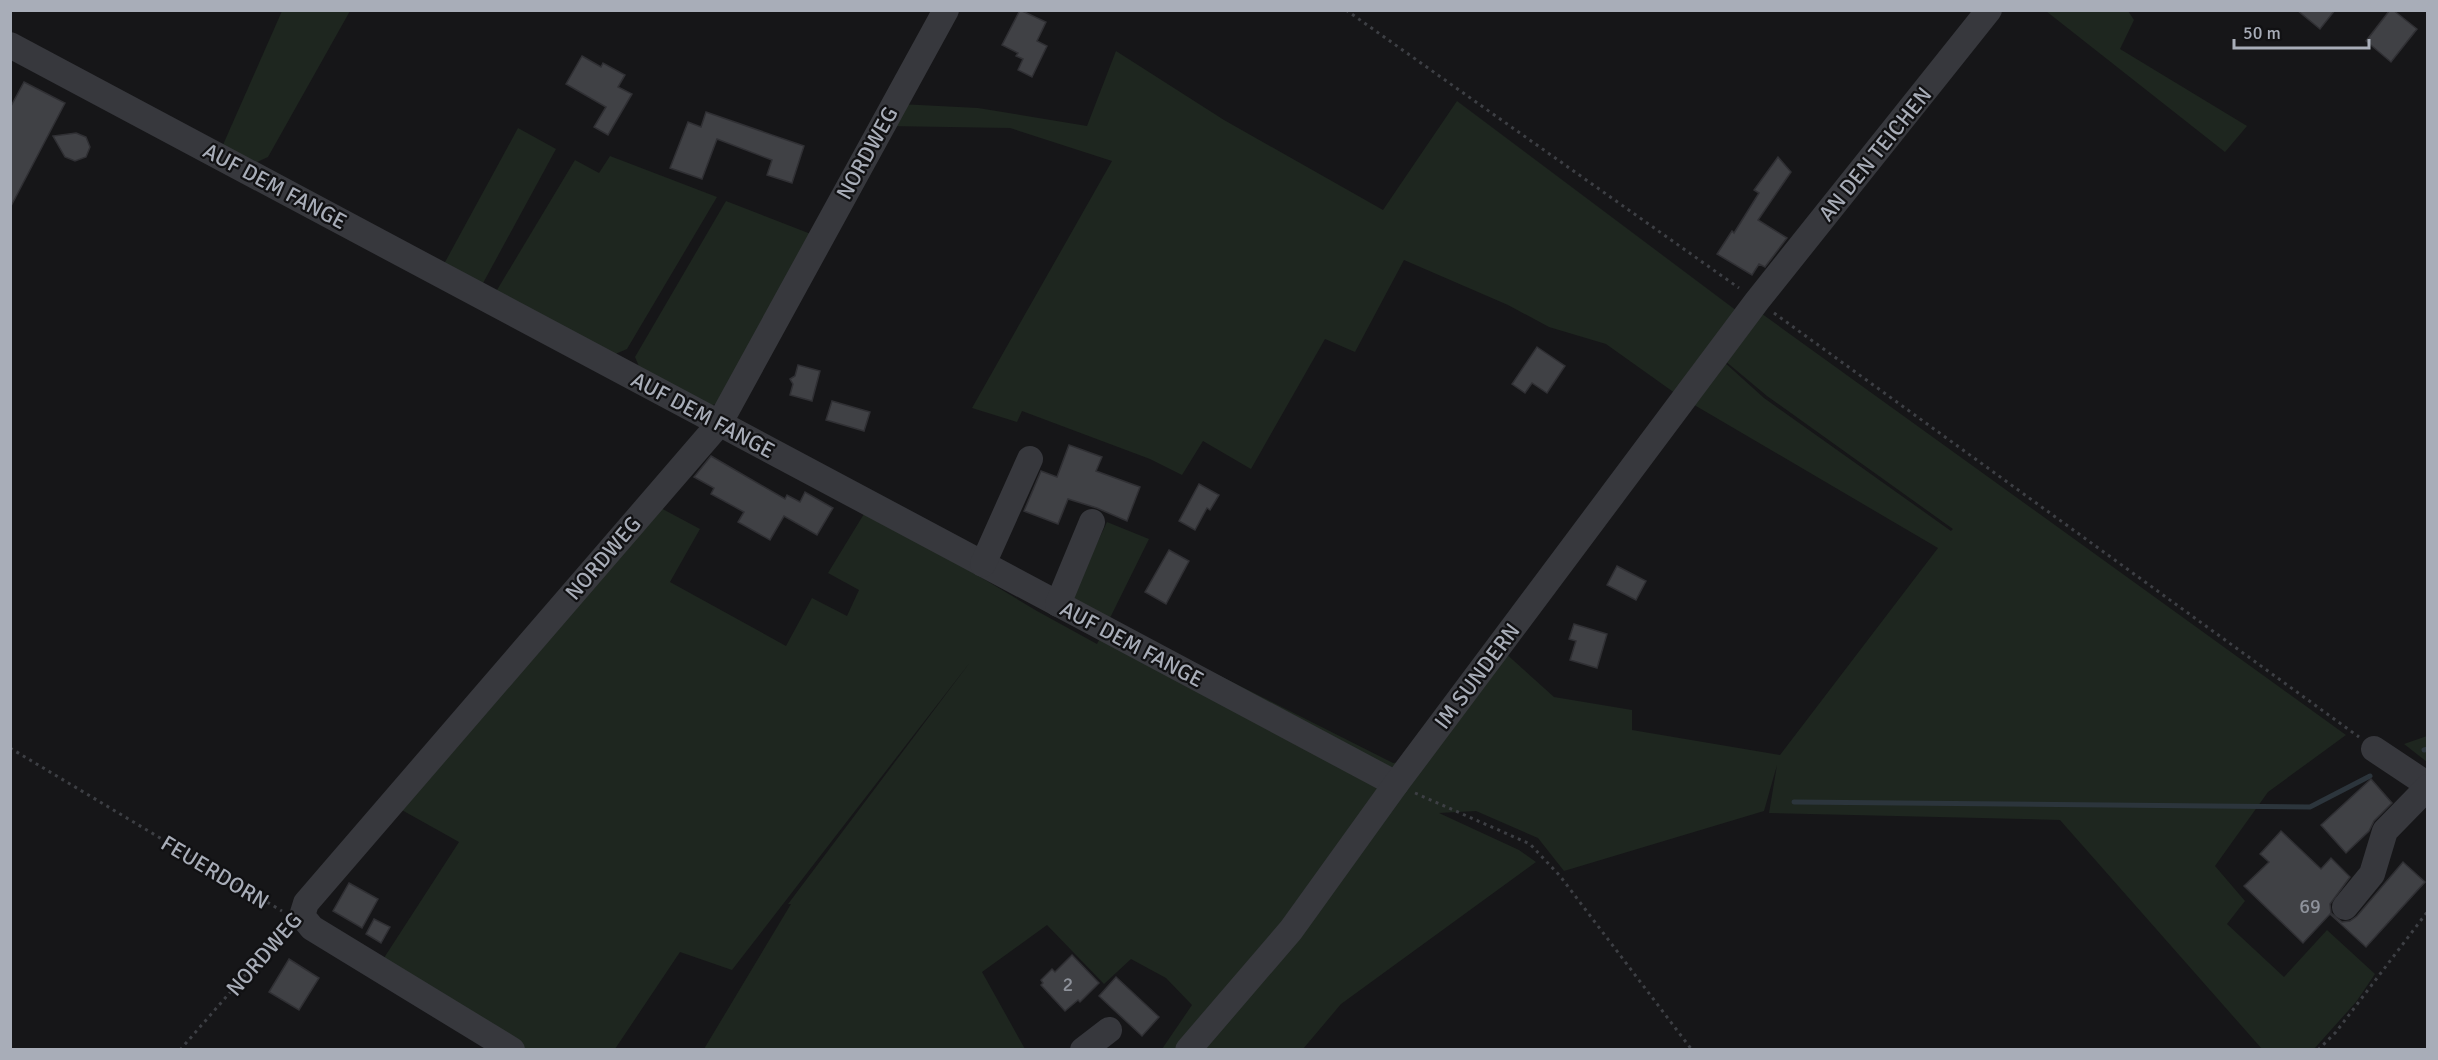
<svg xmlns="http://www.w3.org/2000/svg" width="2438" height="1060" font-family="Signika,sans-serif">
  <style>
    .green { fill: #1e261f }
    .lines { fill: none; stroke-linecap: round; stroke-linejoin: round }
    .stream { stroke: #2c353c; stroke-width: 5 }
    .building { fill: #404145; stroke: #303034; stroke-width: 1.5 }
    .path { stroke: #3d3f44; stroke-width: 3; stroke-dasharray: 3 4.5; stroke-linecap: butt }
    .minor { stroke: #37383d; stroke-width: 26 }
    .labels { text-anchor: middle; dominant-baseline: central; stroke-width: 4.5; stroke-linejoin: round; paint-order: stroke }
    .number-label { font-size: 20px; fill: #8e929b }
    .street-label { font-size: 22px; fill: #a8adb8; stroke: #111113 }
  </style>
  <rect width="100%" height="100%" fill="#161618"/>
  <g class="green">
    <path d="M282 11H350L268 157 257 162 222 147Z"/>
    <path d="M2046 11H2128L2134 20 2120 49 2247 126 2225 152Z"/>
    <path d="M1116 51 1224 120 1383 210 1457 101 1741 314 1713 352 1764 398 1951 531 1953 529 1767 396 1724 360 1758 311 2346 735 2268 792 2215 866 2245 901 2227 924 2284 977 2327 930 2375 974 2356 1002 2314 1049H2262L2060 820 1769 813 1777 765 1764 811 1564 871 1538 838 1476 811 1439 813 1519 850 1536 862 1341 1004 1303 1049H1162L1192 1005 1166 978 1131 959 1104 984 1047 925 982 972 1025 1049H704L791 904H788L971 661 732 970 680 952 615 1049H524L382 961 459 842 400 809 657 506 700 529 670 582 786 646 812 598 847 616 859 590 828 573 867 509 1037 611 1097 644 1109 620 1071 598 1107 522 1149 539 1109 620 1393 763 1428 757 1503 651 1554 697 1632 710V730L1780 755 1938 548 1679 396 1606 344 1549 327 1508 305 1404 260 1355 352 1325 339 1251 469 1203 441 1182 475 1150 459 1022 411 1017 422 972 408 1112 161 1010 128 887 126 900 104 978 108 1087 126Z"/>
    <path d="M518 128 556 149 482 285 444 264Z"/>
    <path d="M610 156 717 197 627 349 613 355 494 295 575 160 599 173Z"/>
    <path d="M726 201 816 236 723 401 710 406 641 371 635 357Z"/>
    <path d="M2427 736H2428L2427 762 2404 744Z"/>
  </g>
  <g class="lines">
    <g class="stream">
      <path d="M2424 750 2428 749"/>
      <path d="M1794 802 2310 807 2370 776"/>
    </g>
  </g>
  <g class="building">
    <path d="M1020 10 1046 22 1037 41 1047 46 1032 77 1018 70 1023 59 1016 56 1018 53 1002 45Z"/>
    <path d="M2297 10H2335L2320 29Z"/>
    <path d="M2390 10H2393L2417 29 2391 62 2366 41Z"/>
    <path d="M582 56 601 67 603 63 625 75 618 87 632 94 608 135 594 127 606 107 566 84Z"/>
    <path d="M24 82 65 103 10 208V108Z"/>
    <path d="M706 112 804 146 792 183 767 175 772 160 717 139 702 179 670 168 688 122 701 127Z"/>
    <path d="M76 133 86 137 90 147 86 157 75 161 65 157 53 136Z"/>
    <path d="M1778 157 1791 172 1758 220 1787 238 1765 267 1759 264 1752 275 1717 254 1732 231 1734 233 1759 193 1754 190Z"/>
    <path d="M1537 347 1565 366 1547 393 1532 383 1525 393 1512 384Z"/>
    <path d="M798 365 820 371 812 401 790 395 793 384 790 379 795 376Z"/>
    <path d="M832 401 870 412 864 431 826 420Z"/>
    <path d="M1069 445 1102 457 1096 471 1140 487 1127 521 1097 508 1068 499 1058 524 1024 511 1041 471 1057 477Z"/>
    <path d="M711 456 785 499 787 495 800 502 805 492 833 508 817 535 784 516 770 540 738 522 744 512 711 494 714 488 694 477Z"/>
    <path d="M1199 484 1219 495 1210 510 1207 508 1195 530 1179 521Z"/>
    <path d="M1169 550 1189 561 1166 604 1145 592Z"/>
    <path d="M1617 566 1646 581 1636 600 1607 585Z"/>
    <path d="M1574 624 1607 634 1597 668 1570 660 1576 641 1569 639Z"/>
    <path d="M2371 779 2392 803 2374 821 2369 831 2346 853 2321 825Z"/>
    <path d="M2281 831 2321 869 2331 858 2350 877 2330 904 2331 913 2342 922 2350 921 2357 916 2403 862 2425 882 2366 947 2330 914 2303 943 2244 886 2269 862 2260 854Z"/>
    <path d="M349 883 378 899 362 928 333 911Z"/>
    <path d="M374 919 390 927 381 943 366 934Z"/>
    <path d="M1072 955 1099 983 1080 1002 1078 1000 1065 1011 1041 985 1043 983 1041 980 1052 969 1055 972Z"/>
    <path d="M289 959 319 978 299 1010 269 992Z"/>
    <path d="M1116 977 1159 1017 1142 1036 1099 996Z"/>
  </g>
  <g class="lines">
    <g class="path">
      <path d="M1346 10 1739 288"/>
      <path d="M1774 313 2359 737"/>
      <path d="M10 748 282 911"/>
      <path d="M1415 793 1530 844 1560 876 1692 1050"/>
      <path d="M180 1050 286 928"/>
      <path d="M2318 1050 2336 1032 2428 911"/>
    </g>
    <g class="minor">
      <path d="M10 45 1396 784"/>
      <path d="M983 564 1030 459"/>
      <path d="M1058 604 1092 522"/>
      <path d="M2374 749 2428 785"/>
      <path d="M2345 907 2372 874 2385 831 2428 787"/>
      <path d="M512 1050 312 928 302 916 306 903 719 424 946 10"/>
      <path d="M1083 1050 1109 1030"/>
      <path d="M1188 1050 1291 930 1396 784 1757 301 1989 10"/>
    </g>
  </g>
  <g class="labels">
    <g class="number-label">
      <text x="2310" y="906">69</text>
      <text x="1068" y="984">2</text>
    </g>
    <g class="street-label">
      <text transform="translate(867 153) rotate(-61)">NORDWEG</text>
      <text transform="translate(1875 154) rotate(-51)">AN DEN TEICHEN</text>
      <text transform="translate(275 186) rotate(28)">AUF DEM FANGE</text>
      <text transform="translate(703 415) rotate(28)">AUF DEM FANGE</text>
      <text transform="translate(603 558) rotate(-49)">NORDWEG</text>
      <text transform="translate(1132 644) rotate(28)">AUF DEM FANGE</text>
      <text transform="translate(1477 676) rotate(-53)">IM SUNDERN</text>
      <text transform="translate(215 872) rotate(31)">FEUERDORN</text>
      <text transform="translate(264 954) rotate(-49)">NORDWEG</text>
    </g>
  </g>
  <rect width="2438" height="1060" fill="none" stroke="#a8adb8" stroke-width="24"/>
  <path d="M2234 39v9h135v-9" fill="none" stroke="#a8adb8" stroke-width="3"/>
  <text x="2243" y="39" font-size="18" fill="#a8adb8" stroke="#111113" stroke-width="4.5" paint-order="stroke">50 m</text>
</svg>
